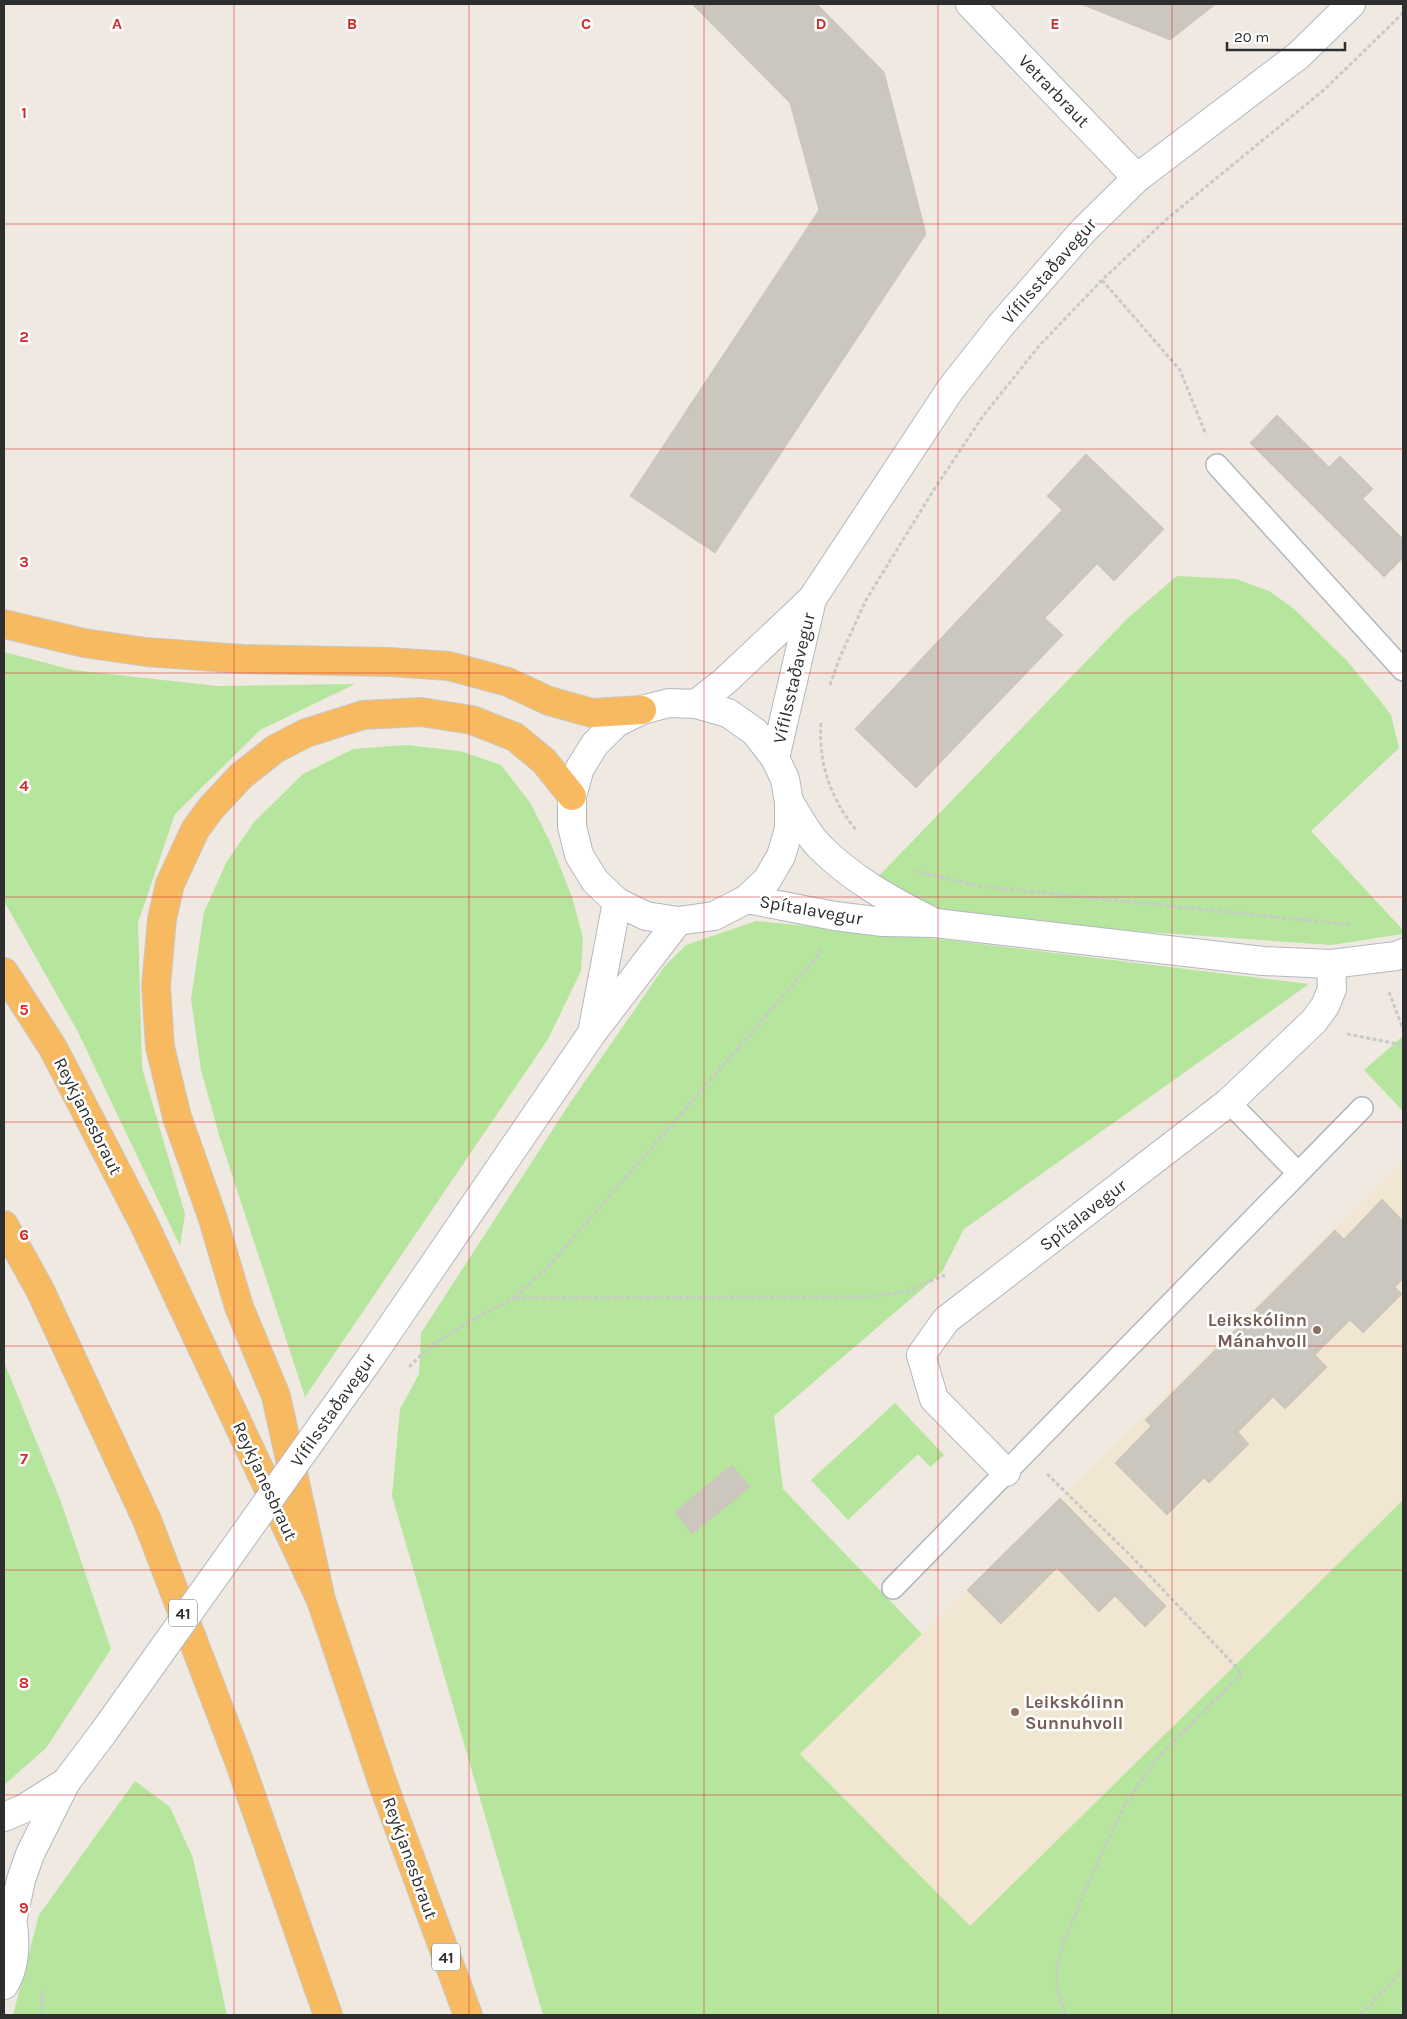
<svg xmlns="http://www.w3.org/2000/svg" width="1407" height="2019" font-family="Karla,sans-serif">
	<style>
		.education { fill: #f0e6d1 }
		.green { fill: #b6e59e }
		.building { fill: #cbc7bf; stroke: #cbc5ba }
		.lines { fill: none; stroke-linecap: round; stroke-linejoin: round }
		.service-casing { stroke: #b4b7c1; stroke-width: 24 }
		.minor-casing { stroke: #b4b7c1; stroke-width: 30 }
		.tertiary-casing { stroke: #b4b7c1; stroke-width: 30 }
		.secondary-casing { stroke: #b4b7c1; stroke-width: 30 }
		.trunk-casing { stroke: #c9c9c9; stroke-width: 30 }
		.path { stroke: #c9c9c9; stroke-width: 3; stroke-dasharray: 4 2.5; stroke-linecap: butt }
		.service { stroke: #fff; stroke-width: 21 }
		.minor { stroke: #fff; stroke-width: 28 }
		.tertiary { stroke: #fff; stroke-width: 28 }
		.secondary { stroke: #fff; stroke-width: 28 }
		.trunk { stroke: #f8ba60; stroke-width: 28 }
		.secondary-bridge-casing { stroke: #b4b7c1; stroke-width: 30; stroke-linecap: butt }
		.secondary-bridge { stroke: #fff; stroke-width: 28 }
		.grid { fill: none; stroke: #d62828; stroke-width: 1; stroke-opacity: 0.55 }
		.education-dot { fill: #8d6e63; stroke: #fff; stroke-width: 2 }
		.labels { text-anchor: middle; stroke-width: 5; stroke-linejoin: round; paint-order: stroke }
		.shield { fill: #fff; stroke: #6d6d6d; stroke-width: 1 }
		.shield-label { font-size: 16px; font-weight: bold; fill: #2e2e2e }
		.street-label { font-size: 18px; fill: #2e2e2e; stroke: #fff }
		.education-label { font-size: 18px; font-weight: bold; fill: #785e54; stroke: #fff; text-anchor: end }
		.grid-label { font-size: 16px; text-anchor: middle; font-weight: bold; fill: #d62828; stroke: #fff; stroke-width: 5; stroke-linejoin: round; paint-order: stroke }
	</style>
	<rect width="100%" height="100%" fill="#efe9e1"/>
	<polygon class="education" points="1403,1161 1403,1500 970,1927 800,1754"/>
	<g class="green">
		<polygon points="1177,576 1236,579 1269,591 1293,608 1347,661 1378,698 1391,715 1399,748 1311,831 1403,930 1403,934 1331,945 963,919 905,902 874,881 1129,617"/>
		<polygon points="4,652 73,670 217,686 355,684 260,730 175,814 138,923 142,1068 185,1214 180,1246 78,1032 4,901"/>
		<polygon points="406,745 460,751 501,765 531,804 551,844 572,897 583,938 581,971 548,1039 305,1397 220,1138 201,1070 191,999 204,912 227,861 255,821 303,774 353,749"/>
		<polygon points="756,921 948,940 1309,984 964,1229 942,1272 774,1416 783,1489 922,1634 800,1754 970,1926 1403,1500 1403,2015 543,2015 392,1496 400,1409 419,1374 421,1333 568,1106 664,967 686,945"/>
		<polygon points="1403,1036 1403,1111 1364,1070"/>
		<polygon points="4,1362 61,1502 111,1649 46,1748 4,1785"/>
		<polygon points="895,1403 944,1455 930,1467 918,1454 848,1520 811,1480"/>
		<polygon points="135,1781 170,1807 193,1858 227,2015 13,2015 39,1915"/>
	</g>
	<g class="building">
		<polygon points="692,4 817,4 884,72 926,234 715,553 630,496 819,210 790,103"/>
		<polygon points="1081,4 1216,4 1170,40"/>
		<polygon points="1277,415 1329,467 1340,456 1373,489 1363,499 1403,539 1403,558 1384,577 1250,443"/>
		<polygon points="1086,454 1164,529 1114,581 1097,564 1045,618 1063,635 916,788 855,729 1062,510 1047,496"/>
		<polygon points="1382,1199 1403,1221 1403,1279 1395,1287 1402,1294 1363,1333 1350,1320 1315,1355 1327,1367 1285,1409 1273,1397 1238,1432 1249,1444 1209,1483 1204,1478 1167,1515 1115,1463 1151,1426 1145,1420 1335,1230 1344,1239"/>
		<polygon points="732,1465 750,1487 692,1534 675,1512"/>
		<polygon points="1060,1498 1166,1606 1145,1627 1115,1596 1099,1612 1057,1568 1001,1624 967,1590"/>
	</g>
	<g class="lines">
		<defs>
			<g id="service">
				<polyline points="1217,465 1403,670"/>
				<polyline points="1229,1102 1298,1173"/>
				<polyline points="893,1588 1362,1108"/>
			</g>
			<g id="minor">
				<path d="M789,802C799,817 807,834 820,847C852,879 890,900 929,920"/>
				<polyline points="747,899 835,916 883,922 935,923 1263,961 1331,964 1396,956 1403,953"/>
				<polyline points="1006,1472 934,1399 921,1355 946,1320 1229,1102 1314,1021 1325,1006 1332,989 1331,964"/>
			</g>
			<polyline id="tertiary" points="970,4 1137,178"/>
			<g id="secondary">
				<polyline points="696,704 728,713 755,732 775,758 785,779 789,802 789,829 781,856 767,880 747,899 714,916 678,921 646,916 617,902 595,881 579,855 572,826 572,796 580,768 595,744 616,723 642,710 669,703 696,704 725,681 812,599 950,390 1001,325 1083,231 1137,178 1299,55 1351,4"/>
				<polyline points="775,758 812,599"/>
				<polyline points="593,1028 617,902"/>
				<polyline points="370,1358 592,1033 678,921"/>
				<polyline points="4,1817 23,1809 66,1782"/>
				<polyline points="13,1917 21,1880 30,1854 66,1782 103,1733"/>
				<path d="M4,1985C19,1961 16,1925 6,1900"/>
			</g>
			<g id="trunk">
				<polyline points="4,624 84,643 146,652 242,659 389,662 449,666 508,682 549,701 592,713 642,710"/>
				<polyline points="4,972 53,1048 144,1224 321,1600 383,1784 468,2015"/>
				<polyline points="4,1225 40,1290 147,1520 239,1761 328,2015"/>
				<polyline points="321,1600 276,1396 239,1307 213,1219 177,1117 160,1047 156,986 162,919 170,884 195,830 211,808 241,776 275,749 306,733 363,715 421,712 472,720 515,737 544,761 572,796"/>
			</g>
		</defs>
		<use href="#service" class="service-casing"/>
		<use href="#minor" class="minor-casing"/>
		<use href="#tertiary" class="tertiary-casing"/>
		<use href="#secondary" class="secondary-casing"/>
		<use href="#trunk" class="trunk-casing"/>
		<g class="path">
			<polyline points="1102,280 1180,370 1206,435"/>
			<polyline points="830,685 840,657 866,600 933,491 983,416 1039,346 1102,280 1168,218 1325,89 1403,13"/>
			<path d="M821,723C818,763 831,799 856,830"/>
			<polyline points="915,871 978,886 1352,925"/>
			<polyline points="822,949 817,957 548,1267 514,1298 864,1297 905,1292 945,1275"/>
			<polyline points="1389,992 1403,1029"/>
			<polyline points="1347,1034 1403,1045"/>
			<path d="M409,1367C438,1336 478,1317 514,1298"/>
			<polyline points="1047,1474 1129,1554 1242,1673 1156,1759 1124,1806 1089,1881 1061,1950 1057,1969 1057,1988 1065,2015"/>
			<polyline points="42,2015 42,1989"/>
			<polyline points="1361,2015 1403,1969"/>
		</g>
		<use href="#service" class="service"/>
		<use href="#minor" class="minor"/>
		<use href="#tertiary" class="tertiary"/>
		<use href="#secondary" class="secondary"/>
		<use href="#trunk" class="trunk"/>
		<defs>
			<polyline id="secondary-bridge" points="103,1733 370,1358"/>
		</defs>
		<use href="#secondary-bridge" class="secondary-bridge-casing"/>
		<use href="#secondary-bridge" class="secondary-bridge"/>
	</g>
	<path class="grid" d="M234,4V2015M469,4V2015M704,4V2015M938,4V2015M1172,4V2015M4,224H1403M4,449H1403M4,673H1403M4,897H1403M4,1122H1403M4,1346H1403M4,1570H1403M4,1795H1403"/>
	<g class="education-dot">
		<circle cx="1317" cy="1330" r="5"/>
		<circle cx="1015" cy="1712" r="5"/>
	</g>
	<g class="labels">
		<g class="shield">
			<rect x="169" y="1599.5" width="28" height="27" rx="4"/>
			<rect x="432" y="1943.5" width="28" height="27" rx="4"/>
		</g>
		<g class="shield-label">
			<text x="183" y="1619">41</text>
			<text x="446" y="1963">41</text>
		</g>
		<g class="street-label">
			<text transform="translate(1054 91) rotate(46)" y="6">Vetrarbraut</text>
			<text transform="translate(1049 271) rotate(-49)" y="6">Vífilsstaðavegur</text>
			<text transform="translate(794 678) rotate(-77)" y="6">Vífilsstaðavegur</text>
			<text transform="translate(811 910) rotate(10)" y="6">Spítalavegur</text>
			<text transform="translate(88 1116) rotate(63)" y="6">Reykjanesbraut</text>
			<text transform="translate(1083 1215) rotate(-38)" y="6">Spítalavegur</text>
			<text transform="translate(333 1410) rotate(-55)" y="6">Vífilsstaðavegur</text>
			<text transform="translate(265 1481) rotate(65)" y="6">Reykjanesbraut</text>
			<text transform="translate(410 1858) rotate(70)" y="6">Reykjanesbraut</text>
		</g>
		<g class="education-label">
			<text x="1307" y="1326">Leikskólinn<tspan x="1307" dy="21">Mánahvoll</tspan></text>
			<text x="1025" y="1708" text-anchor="start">Leikskólinn<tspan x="1025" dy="21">Sunnuhvoll</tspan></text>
		</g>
	</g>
	<g class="grid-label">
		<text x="117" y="29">A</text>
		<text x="352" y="29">B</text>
		<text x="586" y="29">C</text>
		<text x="821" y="29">D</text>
		<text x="1055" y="29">E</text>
		<text x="24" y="118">1</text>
		<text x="24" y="342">2</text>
		<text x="24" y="567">3</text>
		<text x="24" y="791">4</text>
		<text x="24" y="1015">5</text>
		<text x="24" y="1240">6</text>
		<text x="24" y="1464">7</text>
		<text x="24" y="1688">8</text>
		<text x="24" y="1913">9</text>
	</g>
	<rect width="1407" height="2019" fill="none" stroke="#2e2e2e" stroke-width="10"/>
	<path d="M1227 42v8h118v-8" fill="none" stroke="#2e2e2e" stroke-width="2.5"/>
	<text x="1234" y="42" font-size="15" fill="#2e2e2e" stroke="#ffffff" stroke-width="4" paint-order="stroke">20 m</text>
</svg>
